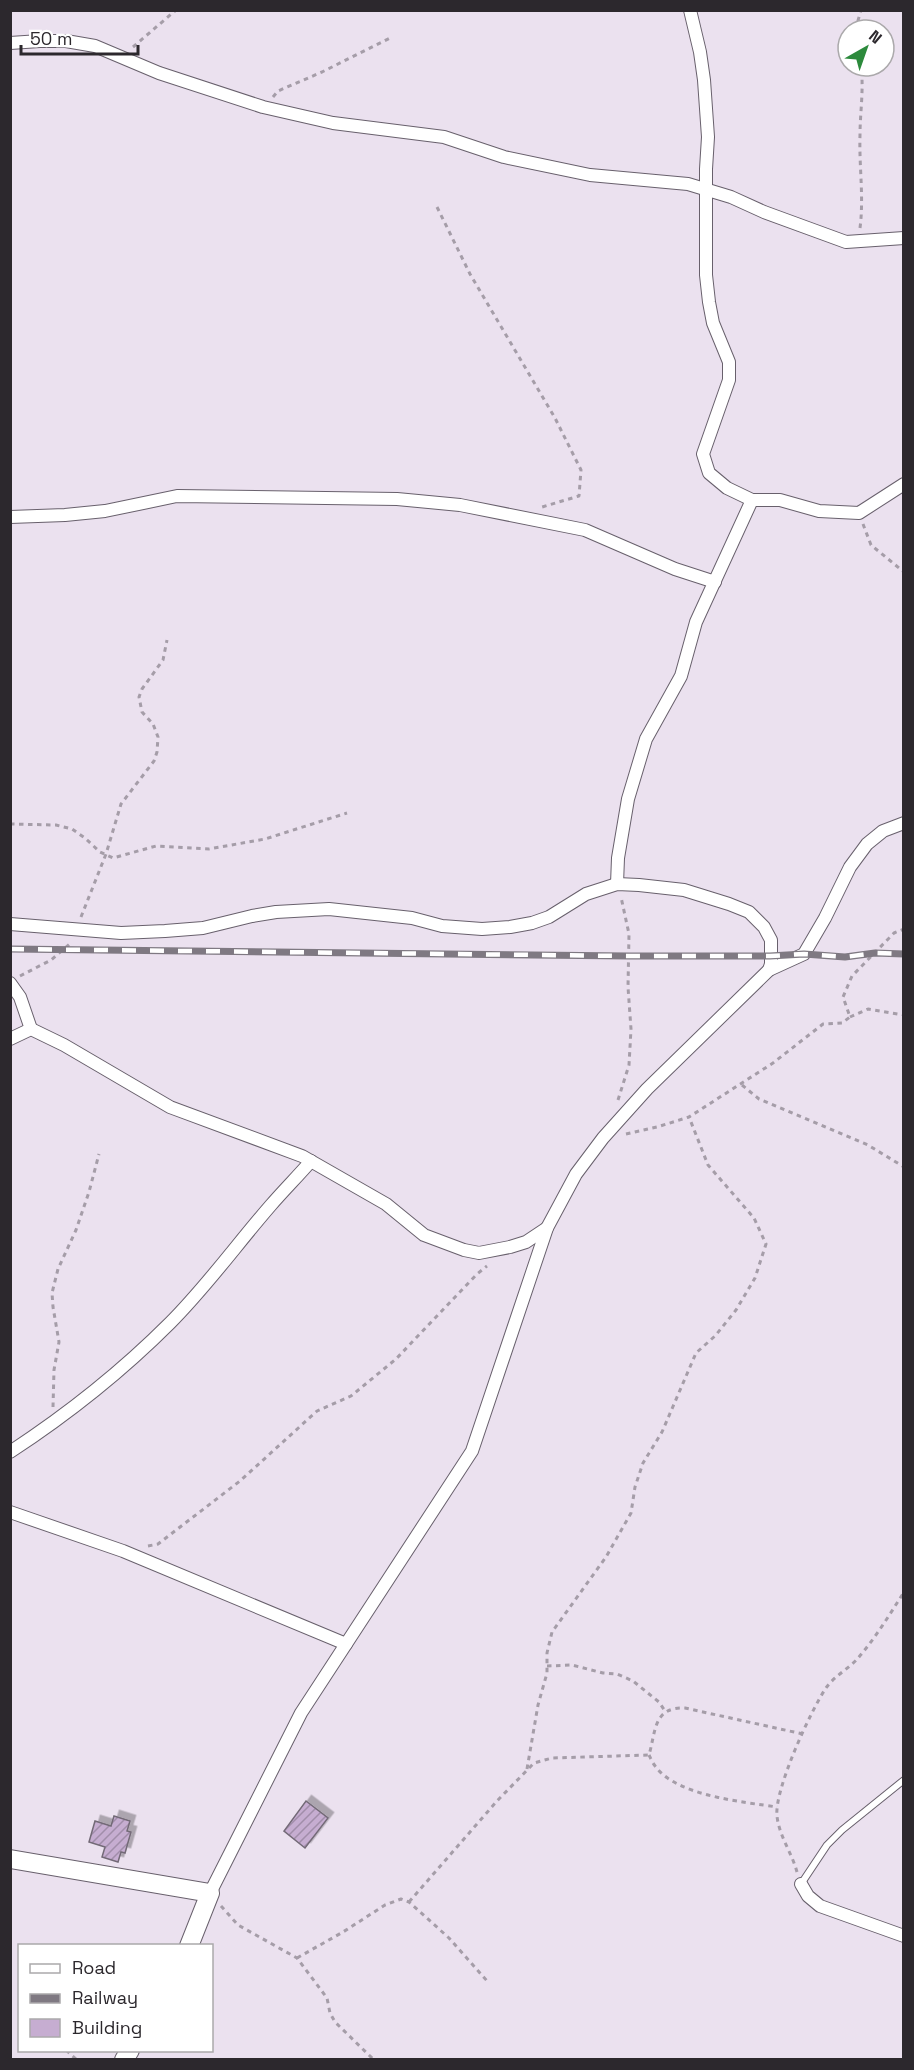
<svg xmlns="http://www.w3.org/2000/svg" width="914" height="2070" font-family="'Space Grotesk',sans-serif">
	<style>
		.building { fill: url(#building-hatch); stroke: #736a77; stroke-width: 1.5; filter: url(#shadow) }
		.lines { fill: none; stroke-linecap: round; stroke-linejoin: round }
		.lane-casing { stroke: #68606c; stroke-width: 8 }
		.street-casing { stroke: #68606c; stroke-width: 14 }
		.secondary-casing { stroke: #68606c; stroke-width: 20 }
		.path { stroke: #a59da8; stroke-width: 3; stroke-dasharray: 4.5 4.5; stroke-linecap: butt }
		.lane { stroke: #fff; stroke-width: 6 }
		.street { stroke: #fff; stroke-width: 12 }
		.secondary { stroke: #fff; stroke-width: 18 }
		.rail-casing { stroke: #7f7982; stroke-width: 7 }
		.rail { stroke: #fff; stroke-width: 4.5; stroke-dasharray: 14; stroke-linecap: butt }
	</style>
	<defs>
		<pattern id="building-hatch" width="6" height="6" patternUnits="userSpaceOnUse" patternTransform="scale(1.5)"><rect width="6" height="6" fill="#c6add1"/><path d="M-1 1l2-2M0 6l6-6M5 7l2-2" fill="none" stroke="#a18daa"/></pattern>
		<filter id="shadow"><feDropShadow dx="5.5" dy="-5.5" stdDeviation="0" flood-color="#0004"/></filter>
	</defs>
	<rect width="100%" height="100%" fill="#ebe1ef"/>
	<g class="building">
		<polygon points="306,1801 328,1818 305,1848 284,1831"/>
		<polygon points="114,1816 130,1821 127,1831 131,1832 125,1853 121,1852 118,1862 102,1857 105,1847 89,1842 95,1821 111,1826"/>
	</g>
	<g class="lines">
		<defs>
			<polyline id="lane" points="801,1884 827,1845 842,1830 904,1780"/>
			<g id="street">
				<polyline points="690,10 700,52 704,80 708,137 706,169 706,275 709,302 713,323 729,362 729,380 703,454 709,473 727,488 752,500 780,500 819,511 859,513 904,484"/>
				<polyline points="10,43 40,41 66,41 95,46 159,73 263,107 333,123 444,137 504,157 590,175 688,184 731,197 764,212 846,242 904,238"/>
				<polyline points="10,517 65,515 105,511 177,496 397,499 460,505 585,530 675,569 715,582"/>
				<polyline points="617,884 618,858 628,799 646,739 681,676 696,622 752,500"/>
				<polyline points="10,924 121,933 165,931 203,928 252,916 276,912 329,909 412,918 442,926 482,929 510,927 532,923 549,917 586,894 617,884 639,885 684,890 729,904 749,912 764,927 771,940 771,964 769,970"/>
				<polyline points="10,983 20,997 31,1029"/>
				<polyline points="10,1039 31,1029 64,1045 170,1107 302,1156 386,1204 424,1235 464,1250 479,1253 510,1247 526,1242 547,1228"/>
				<path d="M10,1452C68,1414 121,1372 170,1323C207,1286 237,1244 271,1205C284,1190 298,1176 311,1161"/>
				<polyline points="10,1512 123,1551 346,1644"/>
				<polyline points="801,1884 808,1896 820,1906 904,1936"/>
				<polyline points="210,1893 301,1713 472,1451 547,1228 576,1174 603,1138 647,1089 769,970 804,954 825,918 850,867 867,844 883,831 904,823"/>
			</g>
			<g id="secondary">
				<polyline points="10,1859 210,1893 189,1946"/>
				<polyline points="124,2060 130,2050"/>
			</g>
		</defs>
		<use href="#lane" class="lane-casing"/>
		<use href="#street" class="street-casing"/>
		<use href="#secondary" class="secondary-casing"/>
		<g class="path">
			<polyline points="857,30 857,24 861,10"/>
			<polyline points="133,47 176,10"/>
			<polyline points="273,97 278,91 322,72 390,38"/>
			<polyline points="437,207 470,274 555,418 581,470 579,496 542,507"/>
			<path d="M860,228C864,197 859,167 860,135C860,112 864,90 861,66"/>
			<polyline points="863,524 871,545 904,572"/>
			<polyline points="10,824 56,825 72,829 85,838 100,852 113,858 156,846 209,849 265,839 347,813"/>
			<polyline points="81,917 106,854 121,804 154,761 157,752 158,737 153,724 142,712 139,697 142,689 163,660 167,640"/>
			<polyline points="20,976 51,960 72,942"/>
			<polyline points="850,1017 868,1009 904,1015"/>
			<polyline points="742,1085 759,1099 868,1145 904,1167"/>
			<polyline points="618,1100 629,1065 631,1029 628,987 629,934 621,897"/>
			<polyline points="626,1134 657,1127 689,1117 773,1063 823,1024 842,1023 850,1017 843,997 852,976 894,933 904,929"/>
			<polyline points="53,1407 54,1370 59,1342 53,1307 52,1293 58,1269 76,1230 89,1192 99,1154"/>
			<polyline points="148,1546 158,1544 240,1481 317,1411 351,1396 396,1359 477,1274 487,1266"/>
			<polyline points="547,1666 572,1665 603,1673 617,1674 633,1681 659,1702 665,1711"/>
			<path d="M649,1755C651,1759 653,1764 656,1767C677,1796 744,1802 777,1807"/>
			<polyline points="527,1769 538,1705 547,1673 547,1653 552,1632 606,1557 631,1513 635,1487 643,1463 662,1432 696,1353 715,1336 736,1310 755,1278 766,1244 754,1218 708,1165 689,1117"/>
			<path d="M797,1872C792,1853 779,1836 777,1816C774,1790 811,1710 826,1688C834,1676 850,1668 859,1657C876,1637 890,1614 904,1592"/>
			<path d="M409,1902L497,1801L534,1763L552,1758L649,1755C656,1731 653,1707 685,1708L803,1734"/>
			<polyline points="221,1906 238,1925 297,1958 327,1998 330,2013 335,2022 374,2060"/>
			<polyline points="297,1958 343,1932 385,1905 401,1899 409,1902 449,1938 488,1982"/>
			<polyline points="66,2050 77,2060"/>
		</g>
		<use href="#lane" class="lane"/>
		<use href="#street" class="street"/>
		<use href="#secondary" class="secondary"/>
		<defs>
			<polyline id="rail" points="10,949 629,956 770,956 804,954 845,957 875,953 904,954"/>
		</defs>
		<use href="#rail" class="rail-casing"/>
		<use href="#rail" class="rail"/>
	</g>
	<rect width="914" height="2070" fill="none" stroke="#2c282d" stroke-width="24"/>
	<rect x="18" y="1944" width="195" height="108" fill="#ffffff" stroke="#aba9ab" stroke-width="1.5"/>
	<rect x="30" y="1964" width="30" height="9" fill="#ffffff" stroke="#aba9ab" stroke-width="1.5"/>
	<text x="72" y="1974" font-size="18" fill="#2c282d">Road</text>
	<rect x="30" y="1994" width="30" height="9" fill="#7f7982" stroke="#aba9ab" stroke-width="1.5"/>
	<text x="72" y="2004" font-size="18" fill="#2c282d">Railway</text>
	<rect x="30" y="2019" width="30" height="18" fill="#c6add1" stroke="#aba9ab" stroke-width="1.5"/>
	<text x="72" y="2034" font-size="18" fill="#2c282d">Building</text>
	<g transform="translate(866 48) rotate(40)"><circle r="28" fill="#ffffff" stroke="#aba9ab" stroke-width="1.5"/>
	<path d="M0-4.5L10 22L0 15L-10 22Z" fill="#2c8a3c"/>
	<text y="-9" font-size="16" font-weight="bold" text-anchor="middle" fill="#2c282d">N</text>
	</g>
	<path d="M21 45v9h117v-9" fill="none" stroke="#2c282d" stroke-width="3"/>
	<text x="30" y="45" font-size="18" fill="#2c282d" stroke="#ffffff" stroke-width="4.5" paint-order="stroke">50 m</text>
</svg>
